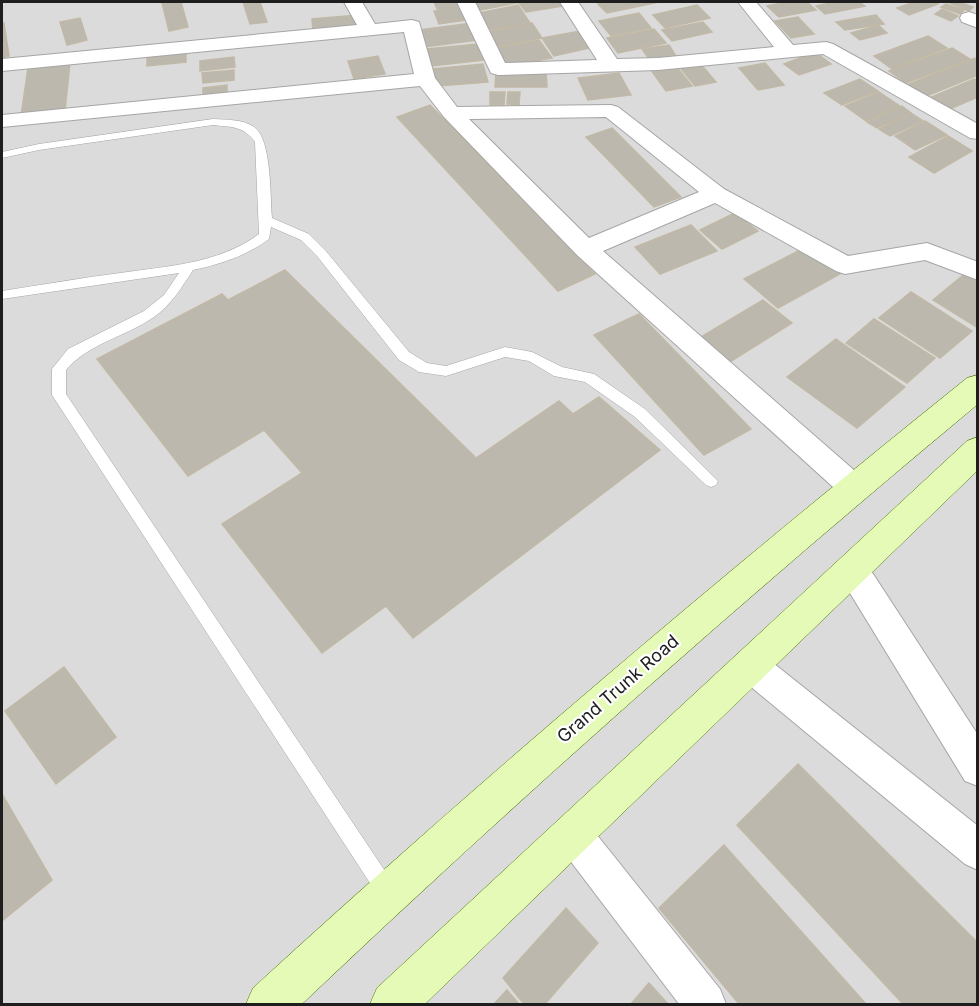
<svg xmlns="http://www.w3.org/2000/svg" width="979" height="1006" font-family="Inter,sans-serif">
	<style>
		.residential { fill: #dcdbdb }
		.building { fill: #bcb8ad; stroke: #c1b9a6; stroke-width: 1.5 }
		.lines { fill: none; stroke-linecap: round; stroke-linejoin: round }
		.service-casing { stroke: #a5a5a5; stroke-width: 1 }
		.minor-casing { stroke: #a5a5a5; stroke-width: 2 }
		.secondary-casing { stroke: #4a7603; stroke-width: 1 }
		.service { fill: #fff; fill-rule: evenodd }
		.minor { fill: #fff; fill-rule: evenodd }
		.secondary { fill: #e4fab6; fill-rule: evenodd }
		.labels { text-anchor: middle; stroke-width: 4.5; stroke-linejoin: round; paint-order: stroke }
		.street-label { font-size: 18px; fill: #1e1e1e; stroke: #fff }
	</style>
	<rect width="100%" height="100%" fill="#efeee4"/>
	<rect class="residential" x="2" y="2" width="975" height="1002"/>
	<g class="building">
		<polygon points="181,2 188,27 169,31 162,3"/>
		<polygon points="243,2 260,2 267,22 250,24"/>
		<polygon points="434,2 458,2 467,20 439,24 434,11 438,11"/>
		<polygon points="471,2 515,2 516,3 476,11"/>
		<polygon points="528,2 566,2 569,5 526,12 519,3"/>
		<polygon points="608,2 659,2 607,13 598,4"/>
		<polygon points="787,2 807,2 816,10 779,17 767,6"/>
		<polygon points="835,2 859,2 865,6 825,14 816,6"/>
		<polygon points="914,2 933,2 938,4 909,15 897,8"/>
		<polygon points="952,2 960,2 973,7 969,11 950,3"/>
		<polygon points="946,4 964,10 960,14 941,7"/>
		<polygon points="518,5 530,23 491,30 479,13"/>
		<polygon points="697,5 710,18 665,28 653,15"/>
		<polygon points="942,9 958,16 951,21 935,14"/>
		<polygon points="639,13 651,28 611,36 599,21"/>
		<polygon points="358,15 359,28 313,31 312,19"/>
		<polygon points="876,15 884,24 845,30 836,22"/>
		<polygon points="798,17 814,34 791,38 775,21"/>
		<polygon points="80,18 87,40 67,45 60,22"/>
		<polygon points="703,22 712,32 672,41 662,30"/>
		<polygon points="4,23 9,56 2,58 2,24"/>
		<polygon points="472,23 479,40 424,47 418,30"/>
		<polygon points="532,23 542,38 496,47 487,32"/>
		<polygon points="878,25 887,33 860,40 851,33"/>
		<polygon points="654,29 666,43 618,53 607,38"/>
		<polygon points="585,30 594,47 554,56 542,38"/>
		<polygon points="928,36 947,48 892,69 874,56"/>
		<polygon points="539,40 552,58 507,66 496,48"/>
		<polygon points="478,44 483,60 432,66 427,49"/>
		<polygon points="669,45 677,58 651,62 642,49"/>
		<polygon points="952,48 970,59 906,83 889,71"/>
		<polygon points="815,52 831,64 799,75 784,64"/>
		<polygon points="186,53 186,62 147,66 147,58"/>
		<polygon points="378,56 385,74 354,79 348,61"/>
		<polygon points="234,57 235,67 200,71 200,61"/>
		<polygon points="975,58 978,60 978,75 927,96 909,84"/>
		<polygon points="698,61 716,82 695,86 678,65"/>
		<polygon points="70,63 65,111 21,116 28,68"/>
		<polygon points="765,63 784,85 758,90 739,68"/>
		<polygon points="483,64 488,82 437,86 433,69"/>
		<polygon points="676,66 692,86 666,91 651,70"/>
		<polygon points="234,70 234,80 203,83 202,73"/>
		<polygon points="496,72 546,72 547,87 495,87"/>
		<polygon points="619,73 631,95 588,100 578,78"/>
		<polygon points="860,79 878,91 842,105 824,93"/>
		<polygon points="974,79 978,81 978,97 950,109 932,97"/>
		<polygon points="227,85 227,92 203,95 203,88"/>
		<polygon points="490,92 505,92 504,105 490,105"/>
		<polygon points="508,92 520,92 519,105 507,104"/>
		<polygon points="879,92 900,106 866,121 845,106"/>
		<polygon points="430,105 595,274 558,291 397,117"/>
		<polygon points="902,106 911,113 877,128 867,122"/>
		<polygon points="911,113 923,121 890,136 879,129"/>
		<polygon points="925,121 947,135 915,150 895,136"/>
		<polygon points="612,128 681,197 654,207 586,137"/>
		<polygon points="948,136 972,151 934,173 909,157"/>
		<polygon points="735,213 758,231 722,249 700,230"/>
		<polygon points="691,225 717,251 660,274 635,247"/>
		<polygon points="806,247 840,274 778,308 744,279"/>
		<polygon points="285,270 476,458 559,401 573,414 599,397 660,450 413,638 386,606 322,653 222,524 302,473 264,430 188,476 97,359 222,294 228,300"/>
		<polygon points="966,273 978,280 978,328 933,300"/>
		<polygon points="911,292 972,331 940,358 879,318"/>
		<polygon points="763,300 792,323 728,363 699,338"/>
		<polygon points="639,314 751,429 704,455 594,335"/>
		<polygon points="874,319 935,358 907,383 846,343"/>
		<polygon points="836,339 905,387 857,428 787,377"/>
		<polygon points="64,667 116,737 56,784 5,711"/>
		<polygon points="798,764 978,943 978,1004 903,1004 737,825"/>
		<polygon points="2,794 52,880 2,921"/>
		<polygon points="724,845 866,1004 739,1004 659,908"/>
		<polygon points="566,908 598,943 545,1004 524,1004 503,978"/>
		<polygon points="649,983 668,1004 631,1004"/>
		<polygon points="507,990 519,1004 494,1004"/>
	</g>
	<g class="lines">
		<defs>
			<path id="service" d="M213,119C227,120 243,119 254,127C272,139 270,197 272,218L309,234L325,250L409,352L427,363L446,366L505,347L532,352L562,367L594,374L645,409L718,481L716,485L711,487L706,485L635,417L585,382L554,376L529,361L505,357L446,376L419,372L399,360L317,256L301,240L271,227L269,239C246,256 221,264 193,270C182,287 171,305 154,317C125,337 89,343 66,370V394L395,886L398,893L395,900L388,903L381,900L52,395V369L68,349L144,311L164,295L179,273L2,299V291C41,285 81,278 120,273C168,266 218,264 259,234L255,142C244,126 231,127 213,125L39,150L2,158V152L39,144Z"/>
			<g id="minor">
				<path d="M344,2H362L375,24L412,20L419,22L435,78L457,107L611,105L618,107L724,189L848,256L927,243L978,262V280L925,260L845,274L836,271L715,203L603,251L863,478L868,487L863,496L853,499L843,496L577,255L444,117L420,86L2,127V115L414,74L404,32L2,71V59L357,25ZM606,117L699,192L589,238L469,119Z"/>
				<polygon points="457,2 475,2 505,63 597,60 560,2 578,2 617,59 658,58 774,47 738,2 756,2 793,45 826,42 833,44 978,124 978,139 970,138 823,54 658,70 498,75 491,73"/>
				<polygon points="969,12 978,15 978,28 962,22 960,18 962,14"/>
				<polygon points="853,556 864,560 978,735 978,786 965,781 842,580 837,570 842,560"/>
				<polygon points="751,650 763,655 978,826 978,870 965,864 739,677 734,666 739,655"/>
				<polygon points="572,814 585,820 720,989 726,1004 679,1004 559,846 553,833 559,820"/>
			</g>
			<g id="secondary">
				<path d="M978,375V404C746,597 520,797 302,1004H246L253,988C484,776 723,574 967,378Z"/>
				<polygon points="978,437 978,470 425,1004 370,1004 377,988 967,441"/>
			</g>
		</defs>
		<use href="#service" class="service-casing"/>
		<use href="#minor" class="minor-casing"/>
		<use href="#secondary" class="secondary-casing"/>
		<use href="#service" class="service"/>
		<use href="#minor" class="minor"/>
		<use href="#secondary" class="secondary"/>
	</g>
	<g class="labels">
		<g class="street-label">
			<text transform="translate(618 689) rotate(-41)" y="6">Grand Trunk Road</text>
		</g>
	</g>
	<rect width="979" height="1006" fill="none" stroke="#1e1e1e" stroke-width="6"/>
</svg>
